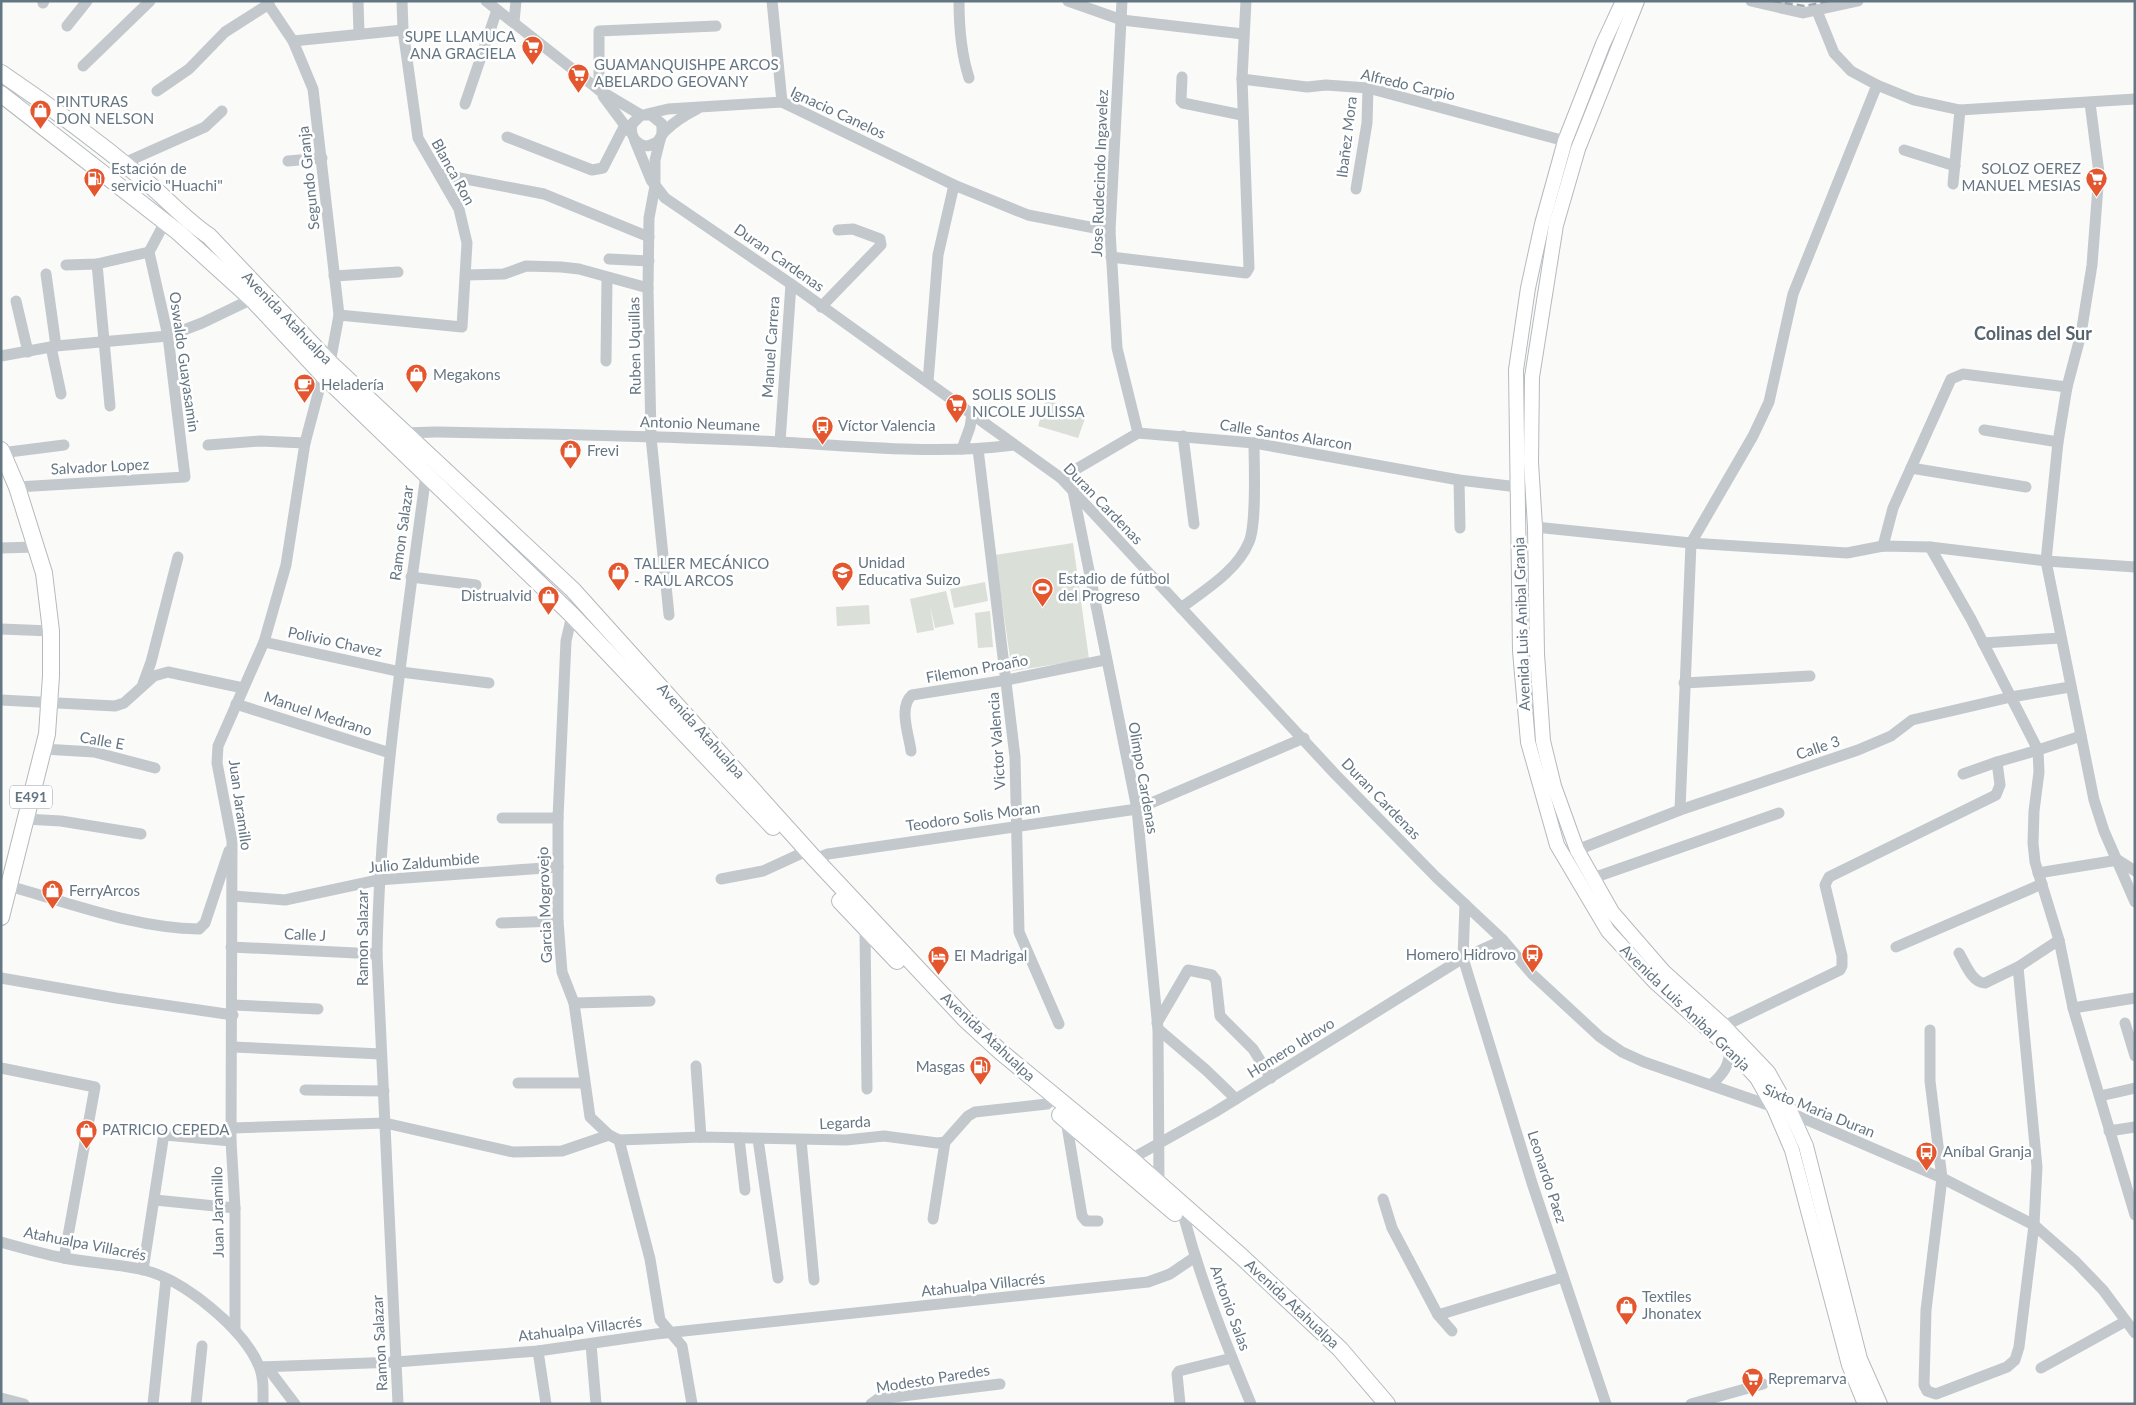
<svg xmlns="http://www.w3.org/2000/svg" width="2136" height="1405" font-family="Lato,sans-serif">
	<style>
		.grass { fill: #dadfd7 }
		.lines { fill: none; stroke-linecap: round; stroke-linejoin: round }
		.highway-tunnel { stroke: #d5d9db; stroke-width: 16; stroke-dasharray: 16 8; stroke-linecap: butt }
		.major-casing { stroke: #b5babe; stroke-width: 16 }
		.highway-casing { stroke: #b4b9bd; stroke-width: 18 }
		.minor { stroke: #c3c8cc; stroke-width: 11 }
		.major { stroke: #fff; stroke-width: 14 }
		.highway { stroke: #fff; stroke-width: 16 }
		.rail { stroke: #a2aab0; stroke-width: 2.5; stroke-dasharray: 8 4; stroke-linecap: butt }
		.labels { text-anchor: middle; stroke-width: 5; stroke-linejoin: round; paint-order: stroke }
		.shield { fill: #fff; stroke: #939fa8; stroke-width: 1 }
		.shield-label { font-size: 14px; font-weight: bold; fill: #657683 }
		.poi-label { font-size: 15px; fill: #657683; stroke: #fff; text-anchor: start }
		.street-label { font-size: 15px; fill: #657683; stroke: #fff }
		.quarter-label { font-size: 18px; font-weight: bold; fill: #57646e; stroke: #fff }
	</style>
	<rect width="100%" height="100%" fill="#fafaf8"/>
	<g class="grass">
		<polygon points="1046,400 1087,413 1078,438 1038,426"/>
		<polygon points="1073,543 1089,659 1012,671 995,555"/>
		<polygon points="985,582 988,601 954,608 950,589"/>
		<polygon points="946,591 954,624 935,628 930,605 934,630 917,633 910,599"/>
		<polygon points="869,605 870,624 837,626 836,607"/>
		<polygon points="990,611 993,647 978,648 975,613"/>
	</g>
	<g class="lines">
		<polyline class="highway-tunnel" points="1,84 20,97"/>
		<defs>
			<g id="major">
				<polyline points="1623,1 1603,44 1565,141 1542,224 1528,288 1516,370 1520,651 1528,742 1557,845 1608,931 1655,982 1730,1049 1757,1078 1774,1108 1792,1150 1849,1365 1865,1404"/>
				<polyline points="1637,1 1578,149 1556,225 1532,377 1531,462 1535,527 1537,654 1543,741 1554,786 1577,850 1612,912 1664,972 1724,1026 1768,1072 1791,1113 1806,1146 1860,1359 1880,1404"/>
			</g>
			<g id="highway">
				<path d="M1,73C50,106 97,141 143,179C165,197 185,220 209,236L330,363L573,590L815,859L965,1019L1001,1052L1131,1159L1242,1257L1340,1349L1387,1404"/>
				<polyline points="1,94 178,232 252,299 323,375 572,615 773,827"/>
				<polyline points="1,450 17,487 44,573 51,631 51,676 47,734 1,917"/>
				<polyline points="840,901 897,961"/>
				<polyline points="1060,1115 1175,1213"/>
			</g>
		</defs>
		<use href="#major" class="major-casing"/>
		<use href="#highway" class="highway-casing"/>
		<g class="minor">
			<polyline points="358,1 359,33"/>
			<polyline points="486,1 599,90 641,115"/>
			<polyline points="772,1 782,102"/>
			<path d="M959,1C959,28 961,53 969,78"/>
			<polyline points="1068,1 1122,20 1243,34"/>
			<polyline points="1122,1 1110,231 1117,348 1138,433"/>
			<polyline points="1751,1 1803,13 1858,1"/>
			<polyline points="43,3 44,1"/>
			<polyline points="1817,11 1834,53 1851,71 1877,85 1914,100 1960,110 2135,99"/>
			<polyline points="514,22 516,1"/>
			<polyline points="67,26 87,1"/>
			<polyline points="293,41 403,30"/>
			<polyline points="83,66 150,1"/>
			<polyline points="1182,77 1181,101 1183,103 1242,115"/>
			<polyline points="1242,79 1307,87 1326,85 1368,88 1565,141"/>
			<polyline points="599,90 599,31 716,26"/>
			<polyline points="157,91 189,69 225,32 269,4"/>
			<polyline points="603,96 629,131"/>
			<polyline points="2090,103 2099,173 2092,265 2081,334 2067,387 2058,442 2046,561 2094,800 2104,831 2135,902"/>
			<polyline points="465,104 497,10"/>
			<polyline points="647,114 668,109 782,102 954,185 1028,215 1110,231"/>
			<path d="M662,134V124L651,115H641L632,124C629,138 641,152 655,143C660,141 661,135 665,131C674,122 685,115 697,109"/>
			<polyline points="661,136 655,160 655,186 649,218 648,288 651,437 669,615"/>
			<polyline points="507,137 592,170 603,168 625,125"/>
			<polyline points="635,141 651,180 665,198 791,284 1061,478 1335,774 1436,877 1503,940 1532,974 1600,1037 1622,1052 1644,1062 1791,1113 1942,1178 2034,1225 2076,1262 2103,1290 2135,1333"/>
			<polyline points="1904,150 1955,166"/>
			<polyline points="288,161 322,158"/>
			<polyline points="124,163 205,127 222,111"/>
			<polyline points="439,174 544,194 649,237"/>
			<polyline points="1953,184 1960,110"/>
			<polyline points="1356,189 1367,123 1368,88"/>
			<polyline points="1111,257 1246,273 1249,268 1242,79 1246,1"/>
			<polyline points="609,259 649,261"/>
			<polyline points="97,264 110,406"/>
			<polyline points="66,265 97,264 149,252 165,222"/>
			<polyline points="46,274 56,346"/>
			<polyline points="466,275 504,274 526,266 561,267 579,269 648,288"/>
			<polyline points="334,276 398,272"/>
			<polyline points="16,301 28,352"/>
			<polyline points="821,307 881,245 880,239 853,229 838,230"/>
			<polyline points="339,315 462,327 467,243 459,209 418,138 403,30 402,1"/>
			<polyline points="51,347 61,394"/>
			<polyline points="1,356 56,346 168,336 202,323 252,299"/>
			<polyline points="606,361 607,278"/>
			<polyline points="928,382 938,255 954,185"/>
			<polyline points="1984,430 2058,442"/>
			<path d="M401,433L436,432C550,434 665,436 780,442C858,446 937,455 1014,445"/>
			<polyline points="1183,436 1194,524"/>
			<polyline points="780,442 791,284"/>
			<polyline points="208,445 260,441 305,443"/>
			<polyline points="962,449 970,427 972,414"/>
			<polyline points="978,449 1015,757 1019,932 1059,1024"/>
			<polyline points="1,453 64,445"/>
			<polyline points="1911,468 2026,487"/>
			<polyline points="1061,478 1138,433 1254,443 1459,480 1518,487"/>
			<polyline points="1459,480 1460,528"/>
			<polyline points="17,487 185,477 168,336 149,252"/>
			<polyline points="1073,491 1137,809 1158,1029 1206,1070 1236,1099"/>
			<polyline points="1535,527 1691,543 1847,553 1883,546 1930,547 2046,561 2135,567"/>
			<polyline points="1883,546 1893,508 1951,379 1963,374 2067,387"/>
			<polyline points="1,548 35,547"/>
			<polyline points="411,577 476,585"/>
			<path d="M1181,608C1205,590 1237,571 1249,542C1257,523 1254,465 1254,443"/>
			<polyline points="572,615 566,641 558,818 558,921 562,972 574,1003 590,1117 609,1135 619,1140 701,1137 846,1140 884,1136 937,1143 945,1142 968,1116 975,1112 1047,1104 1055,1097"/>
			<polyline points="1,629 51,631"/>
			<polyline points="264,642 401,672 489,683"/>
			<polyline points="1983,643 2061,638"/>
			<polyline points="1684,683 1810,676"/>
			<polyline points="143,684 151,662 178,557"/>
			<polyline points="1,700 115,706 124,703 154,676 168,672 243,688"/>
			<polyline points="236,704 390,753"/>
			<polyline points="2081,736 2038,750 2039,772 2034,811 2033,843 2035,862 2059,940 2073,1008 2135,1215"/>
			<polyline points="43,749 94,752 155,768"/>
			<path d="M911,751C909,735 898,707 912,695L1007,680L1105,660"/>
			<polyline points="1963,774 1997,762"/>
			<polyline points="1680,810 1691,543 1753,436 1769,402 1793,294 1877,85"/>
			<polyline points="502,818 558,818"/>
			<polyline points="25,819 61,821 141,834"/>
			<polyline points="1577,850 1680,810 1858,750 1891,736 1912,720 2011,697 2070,687"/>
			<polyline points="815,859 828,854 1137,809 1304,738"/>
			<polyline points="2038,873 2118,860 2135,871"/>
			<polyline points="1593,878 1779,813"/>
			<polyline points="721,879 763,871 800,854"/>
			<path d="M9,886C70,903 135,928 199,929L205,923L229,851"/>
			<polyline points="234,896 285,900 378,880 558,867"/>
			<polyline points="1465,904 1463,958 1532,1183 1606,1404"/>
			<polyline points="501,923 558,921"/>
			<polyline points="865,931 867,1089"/>
			<polyline points="231,947 377,954"/>
			<polyline points="1896,947 2042,884"/>
			<polyline points="2018,967 2059,940"/>
			<polyline points="1,978 116,998 233,1015"/>
			<polyline points="574,1003 650,1001"/>
			<polyline points="233,1005 318,1009"/>
			<polyline points="2073,1008 2135,998"/>
			<polyline points="1157,1023 1188,970 1212,975 1216,980 1220,1016 1253,1049 1271,1078"/>
			<polyline points="2125,1023 2135,1056"/>
			<polyline points="1724,1026 1840,970 1842,966 1842,956 1825,885 1829,877 1996,795 2000,785 1997,762 2038,750 1971,619 1930,547"/>
			<polyline points="1158,1029 1159,1185"/>
			<path d="M1930,1030V1081L1942,1178L1926,1310L1924,1385L1927,1391L1936,1394L2007,1367L2015,1360L2019,1347L2034,1225L2037,1167L2018,967L1985,983C1972,983 1965,963 1959,953"/>
			<polyline points="233,1047 381,1054"/>
			<polyline points="696,1066 701,1137"/>
			<polyline points="1,1068 95,1087 64,1258"/>
			<polyline points="518,1083 584,1083"/>
			<path d="M1711,1085C1724,1073 1729,1066 1730,1049"/>
			<polyline points="305,1090 384,1091"/>
			<polyline points="2100,1096 2135,1088"/>
			<polyline points="1066,1120 1082,1216 1086,1221 1098,1221"/>
			<polyline points="231,1128 385,1123 513,1152 562,1151 609,1135"/>
			<polyline points="2109,1131 2135,1127"/>
			<polyline points="739,1138 745,1190"/>
			<polyline points="758,1139 778,1278"/>
			<polyline points="619,1140 650,1259 660,1320 682,1346 692,1404"/>
			<polyline points="801,1140 814,1280"/>
			<polyline points="1131,1159 1215,1112 1463,958 1503,940"/>
			<polyline points="1383,1199 1392,1228 1438,1315 1563,1277"/>
			<polyline points="155,1200 235,1208"/>
			<polyline points="933,1219 945,1142"/>
			<path d="M1185,1221C1202,1284 1226,1344 1251,1404"/>
			<path d="M1,1242C22,1248 43,1254 64,1258C91,1263 118,1264 144,1270C184,1280 243,1328 259,1366C264,1378 263,1391 263,1404"/>
			<polyline points="143,1270 163,1140 165,1135 231,1141"/>
			<polyline points="1438,1315 1452,1331"/>
			<polyline points="235,1330 235,1208 231,1141 232,841 217,763 218,746 264,642 286,565 305,443 323,375 330,363 339,315 313,89 293,41 266,1"/>
			<polyline points="591,1344 596,1404"/>
			<polyline points="538,1351 546,1404"/>
			<polyline points="260,1367 396,1362 538,1351 656,1334 1148,1282 1170,1274 1195,1257"/>
			<polyline points="267,1367 295,1404"/>
			<polyline points="2041,1368 2126,1321"/>
			<polyline points="1,1398 24,1404"/>
			<polyline points="153,1404 166,1279"/>
			<polyline points="196,1404 202,1346"/>
			<path d="M398,1404L377,954C380,793 405,633 426,474"/>
			<polyline points="871,1404 878,1399 1000,1384"/>
			<polyline points="1180,1404 1177,1374 1179,1371 1232,1358"/>
			<polyline points="1691,1404 1763,1384"/>
		</g>
		<use href="#major" class="major"/>
		<use href="#highway" class="highway"/>
		<polyline class="rail" points="1773,1 1804,6 1830,1"/>
	</g>
	<defs>
		<symbol id="supermarket-pin" viewBox="-11 -11 22 30"><path d="M0 17L-7.5 6A9.5 9.5 0 1 1 7.5 6Z" fill="#e4572e" stroke="#fff"/><path d="M-6-5.5h2.5l.6 2H6L4.5 2H-2.5L-4.4-4H-6ZM-1.5 3.2a1.3 1.3 0 1 0 .1 0ZM3 3.2a1.3 1.3 0 1 0 .1 0Z" fill="#fff"/></symbol>
		<symbol id="shop-pin" viewBox="-11 -11 22 30"><path d="M0 17L-7.5 6A9.5 9.5 0 1 1 7.5 6Z" fill="#e4572e" stroke="#fff"/><path d="M-5-2.5h2.3a2.7 3.5 0 0 1 5.4 0H5L5.5 6h-11ZM-1.5-2.5h3a1.5 2.3 0 0 0-3 0Z" fill="#fff"/></symbol>
		<symbol id="fuel-pin" viewBox="-11 -11 22 30"><path d="M0 17L-7.5 6A9.5 9.5 0 1 1 7.5 6Z" fill="#e4572e" stroke="#fff"/><path d="M-5.5-6h7V0h2V4h1.3V-2.5L3-4.5l.8-.8L6-3V5H2.5V1h-1V6h-7ZM-4.2-4.7v3.2H.2V-4.7Z" fill="#fff"/></symbol>
		<symbol id="cafe-pin" viewBox="-11 -11 22 30"><path d="M0 17L-7.5 6A9.5 9.5 0 1 1 7.5 6Z" fill="#e4572e" stroke="#fff"/><path d="M-5.5-4.5H6V0H3Q3 3.5 0 3.5H-2.5Q-5.5 3.5-5.5 0ZM3-3.2v2h1.7v-2ZM-6 4.5H4V6H-6Z" fill="#fff"/></symbol>
		<symbol id="bus-pin" viewBox="-11 -11 22 30"><path d="M0 17L-7.5 6A9.5 9.5 0 1 1 7.5 6Z" fill="#e4572e" stroke="#fff"/><path d="M-5-6H5V4H4V6H2V4H-2V6H-4V4H-5ZM-3.5-4V0h7V-4ZM-3.5 1.2v1.5H-2V1.2ZM2 1.2v1.5H3.5V1.2Z" fill="#fff"/></symbol>
		<symbol id="school-pin" viewBox="-11 -11 22 30"><path d="M0 17L-7.5 6A9.5 9.5 0 1 1 7.5 6Z" fill="#e4572e" stroke="#fff"/><path d="M0-5L7-2L0 1L-7-2ZM-4 1L0 2.5L4 1V4Q0 6-4 4Z" fill="#fff"/></symbol>
		<symbol id="stadium-pin" viewBox="-11 -11 22 30"><path d="M0 17L-7.5 6A9.5 9.5 0 1 1 7.5 6Z" fill="#e4572e" stroke="#fff"/><path d="M0-5a6.5 5 0 1 0 0 10a6.5 5 0 1 0 0-10ZM-3.5-1.8h7v3.6h-7Z" fill="#fff"/></symbol>
		<symbol id="hotel-pin" viewBox="-11 -11 22 30"><path d="M0 17L-7.5 6A9.5 9.5 0 1 1 7.5 6Z" fill="#e4572e" stroke="#fff"/><path d="M-6-4.5h1.5V1H6V5H4.5V3h-9V5H-6ZM-4 0a1.8 1.8 0 1 1 3.6 0ZM.5 0V-2.5h3Q6-2.5 6 0Z" fill="#fff"/></symbol>
	</defs>
	<g fill-rule="evenodd">
		<use href="#supermarket-pin" x="520" y="34" width="25" height="34"/>
		<use href="#supermarket-pin" x="566" y="62" width="25" height="34"/>
		<use href="#shop-pin" x="28" y="98" width="25" height="34"/>
		<use href="#fuel-pin" x="82" y="166" width="25" height="34"/>
		<use href="#supermarket-pin" x="2084" y="166" width="25" height="34"/>
		<use href="#shop-pin" x="404" y="362" width="25" height="34"/>
		<use href="#cafe-pin" x="292" y="372" width="25" height="34"/>
		<use href="#supermarket-pin" x="944" y="392" width="25" height="34"/>
		<use href="#bus-pin" x="810" y="414" width="25" height="34"/>
		<use href="#shop-pin" x="558" y="438" width="25" height="34"/>
		<use href="#school-pin" x="830" y="560" width="25" height="34"/>
		<use href="#shop-pin" x="606" y="560" width="25" height="34"/>
		<use href="#stadium-pin" x="1030" y="576" width="25" height="34"/>
		<use href="#shop-pin" x="536" y="584" width="25" height="34"/>
		<use href="#shop-pin" x="40" y="878" width="25" height="34"/>
		<use href="#bus-pin" x="1520" y="942" width="25" height="34"/>
		<use href="#hotel-pin" x="926" y="944" width="25" height="34"/>
		<use href="#fuel-pin" x="968" y="1054" width="25" height="34"/>
		<use href="#shop-pin" x="74" y="1118" width="25" height="34"/>
		<use href="#bus-pin" x="1914" y="1140" width="25" height="34"/>
		<use href="#shop-pin" x="1614" y="1294" width="25" height="34"/>
		<use href="#supermarket-pin" x="1740" y="1366" width="25" height="34"/>
	</g>
	<g class="labels">
		<rect class="shield" x="10" y="785.5" width="42" height="23" rx="4"/>
		<g class="shield-label">
			<text x="31" y="802">E491</text>
		</g>
		<g class="poi-label">
			<text x="516" y="42" text-anchor="end">SUPE LLAMUCA<tspan x="516" dy="17">ANA GRACIELA</tspan></text>
			<text x="594" y="70">GUAMANQUISHPE ARCOS<tspan x="594" dy="17">ABELARDO GEOVANY</tspan></text>
			<text x="56" y="107">PINTURAS<tspan x="56" dy="17">DON NELSON</tspan></text>
			<text x="111" y="174">Estación de<tspan x="111" dy="17">servicio "Huachi"</tspan></text>
			<text x="2081" y="174" text-anchor="end">SOLOZ OEREZ<tspan x="2081" dy="17">MANUEL MESIAS</tspan></text>
			<text x="433" y="380">Megakons</text>
			<text x="321" y="390">Heladería</text>
			<text x="972" y="400">SOLIS SOLIS<tspan x="972" dy="17">NICOLE JULISSA</tspan></text>
			<text x="838" y="431">Víctor Valencia</text>
			<text x="587" y="456">Frevi</text>
			<text x="858" y="568">Unidad<tspan x="858" dy="17">Educativa Suizo</tspan></text>
			<text x="634" y="569">TALLER MECÁNICO<tspan x="634" dy="17">- RAUL ARCOS</tspan></text>
			<text x="1058" y="584">Estadio de fútbol<tspan x="1058" dy="17">del Progreso</tspan></text>
			<text x="532" y="601" text-anchor="end">Distrualvid</text>
			<text x="69" y="896">FerryArcos</text>
			<text x="1516" y="960" text-anchor="end">Homero Hidrovo</text>
			<text x="954" y="961">El Madrigal</text>
			<text x="965" y="1072" text-anchor="end">Masgas</text>
			<text x="102" y="1135">PATRICIO CEPEDA</text>
			<text x="1943" y="1157">Aníbal Granja</text>
			<text x="1642" y="1302">Textiles<tspan x="1642" dy="17">Jhonatex</tspan></text>
			<text x="1768" y="1384">Repremarva</text>
		</g>
		<g class="street-label">
			<text transform="translate(1408 85) rotate(13)" y="5">Alfredo Carpio</text>
			<text transform="translate(838 113) rotate(25)" y="5">Ignacio Canelos</text>
			<text transform="translate(1347 137) rotate(-83)" y="5">Ibañez Mora</text>
			<text transform="translate(453 172) rotate(61)" y="5">Blanca Ron</text>
			<text transform="translate(1100 173) rotate(-88)" y="5">Jose Rudecindo Ingavelez</text>
			<text transform="translate(309 178) rotate(-96)" y="5">Segundo Granja</text>
			<text transform="translate(779 258) rotate(35)" y="5">Duran Cardenas</text>
			<text transform="translate(287 318) rotate(46)" y="5">Avenida Atahualpa</text>
			<text transform="translate(635 346) rotate(-91)" y="5">Ruben Uquillas</text>
			<text transform="translate(771 347) rotate(-86)" y="5">Manuel Carrera</text>
			<text transform="translate(184 362) rotate(82)" y="5">Oswaldo Guayasamin</text>
			<text transform="translate(700 424) rotate(2)" y="5">Antonio Neumane</text>
			<text transform="translate(1286 435) rotate(9)" y="5">Calle Santos Alarcon</text>
			<text transform="translate(100 467) rotate(-3)" y="5">Salvador Lopez</text>
			<text transform="translate(1103 504) rotate(46)" y="5">Duran Cardenas</text>
			<text transform="translate(402 533) rotate(-82)" y="5">Ramon Salazar</text>
			<text transform="translate(1522 624) rotate(-92)" y="5">Avenida Luis Anibal Granja</text>
			<text transform="translate(335 642) rotate(12)" y="5">Polivio Chavez</text>
			<text transform="translate(977 669) rotate(-10)" y="5">Filemon Proaño</text>
			<text transform="translate(318 714) rotate(18)" y="5">Manuel Medrano</text>
			<text transform="translate(701 731) rotate(48)" y="5">Avenida Atahualpa</text>
			<text transform="translate(102 741) rotate(10)" y="5">Calle E</text>
			<text transform="translate(997 741) rotate(-94)" y="5">Victor Valencia</text>
			<text transform="translate(1818 748) rotate(-19)" y="5">Calle 3</text>
			<text transform="translate(1143 778) rotate(80)" y="5">Olimpo Cardenas</text>
			<text transform="translate(1381 799) rotate(46)" y="5">Duran Cardenas</text>
			<text transform="translate(240 805) rotate(82)" y="5">Juan Jaramillo</text>
			<text transform="translate(973 817) rotate(-8)" y="5">Teodoro Solis Moran</text>
			<text transform="translate(424 863) rotate(-5)" y="5">Julio Zaldumbide</text>
			<text transform="translate(545 905) rotate(-92)" y="5">Garcia Mogrovejo</text>
			<text transform="translate(305 935) rotate(3)" y="5">Calle J</text>
			<text transform="translate(363 938) rotate(-90)" y="5">Ramon Salazar</text>
			<text transform="translate(1685 1008) rotate(44)" y="5">Avenida Luis Anibal Granja</text>
			<text transform="translate(988 1037) rotate(43)" y="5">Avenida Atahualpa</text>
			<text transform="translate(1291 1048) rotate(-32)" y="5">Homero Idrovo</text>
			<text transform="translate(1819 1111) rotate(22)" y="5">Sixto Maria Duran</text>
			<text transform="translate(845 1123) rotate(-3)" y="5">Legarda</text>
			<text transform="translate(1547 1177) rotate(72)" y="5">Leonardo Paez</text>
			<text transform="translate(218 1212) rotate(-91)" y="5">Juan Jaramillo</text>
			<text transform="translate(85 1244) rotate(11)" y="5">Atahualpa Villacrés</text>
			<text transform="translate(983 1285) rotate(-6)" y="5">Atahualpa Villacrés</text>
			<text transform="translate(1292 1304) rotate(43)" y="5">Avenida Atahualpa</text>
			<text transform="translate(1230 1308) rotate(70)" y="5">Antonio Salas</text>
			<text transform="translate(580 1329) rotate(-7)" y="5">Atahualpa Villacrés</text>
			<text transform="translate(380 1343) rotate(-93)" y="5">Ramon Salazar</text>
			<text transform="translate(933 1379) rotate(-9)" y="5">Modesto Paredes</text>
		</g>
		<g class="quarter-label">
			<text x="2033" y="340">Colinas del Sur</text>
		</g>
	</g>
	<rect width="2136" height="1405" fill="none" stroke="#657683" stroke-width="5"/>
</svg>
